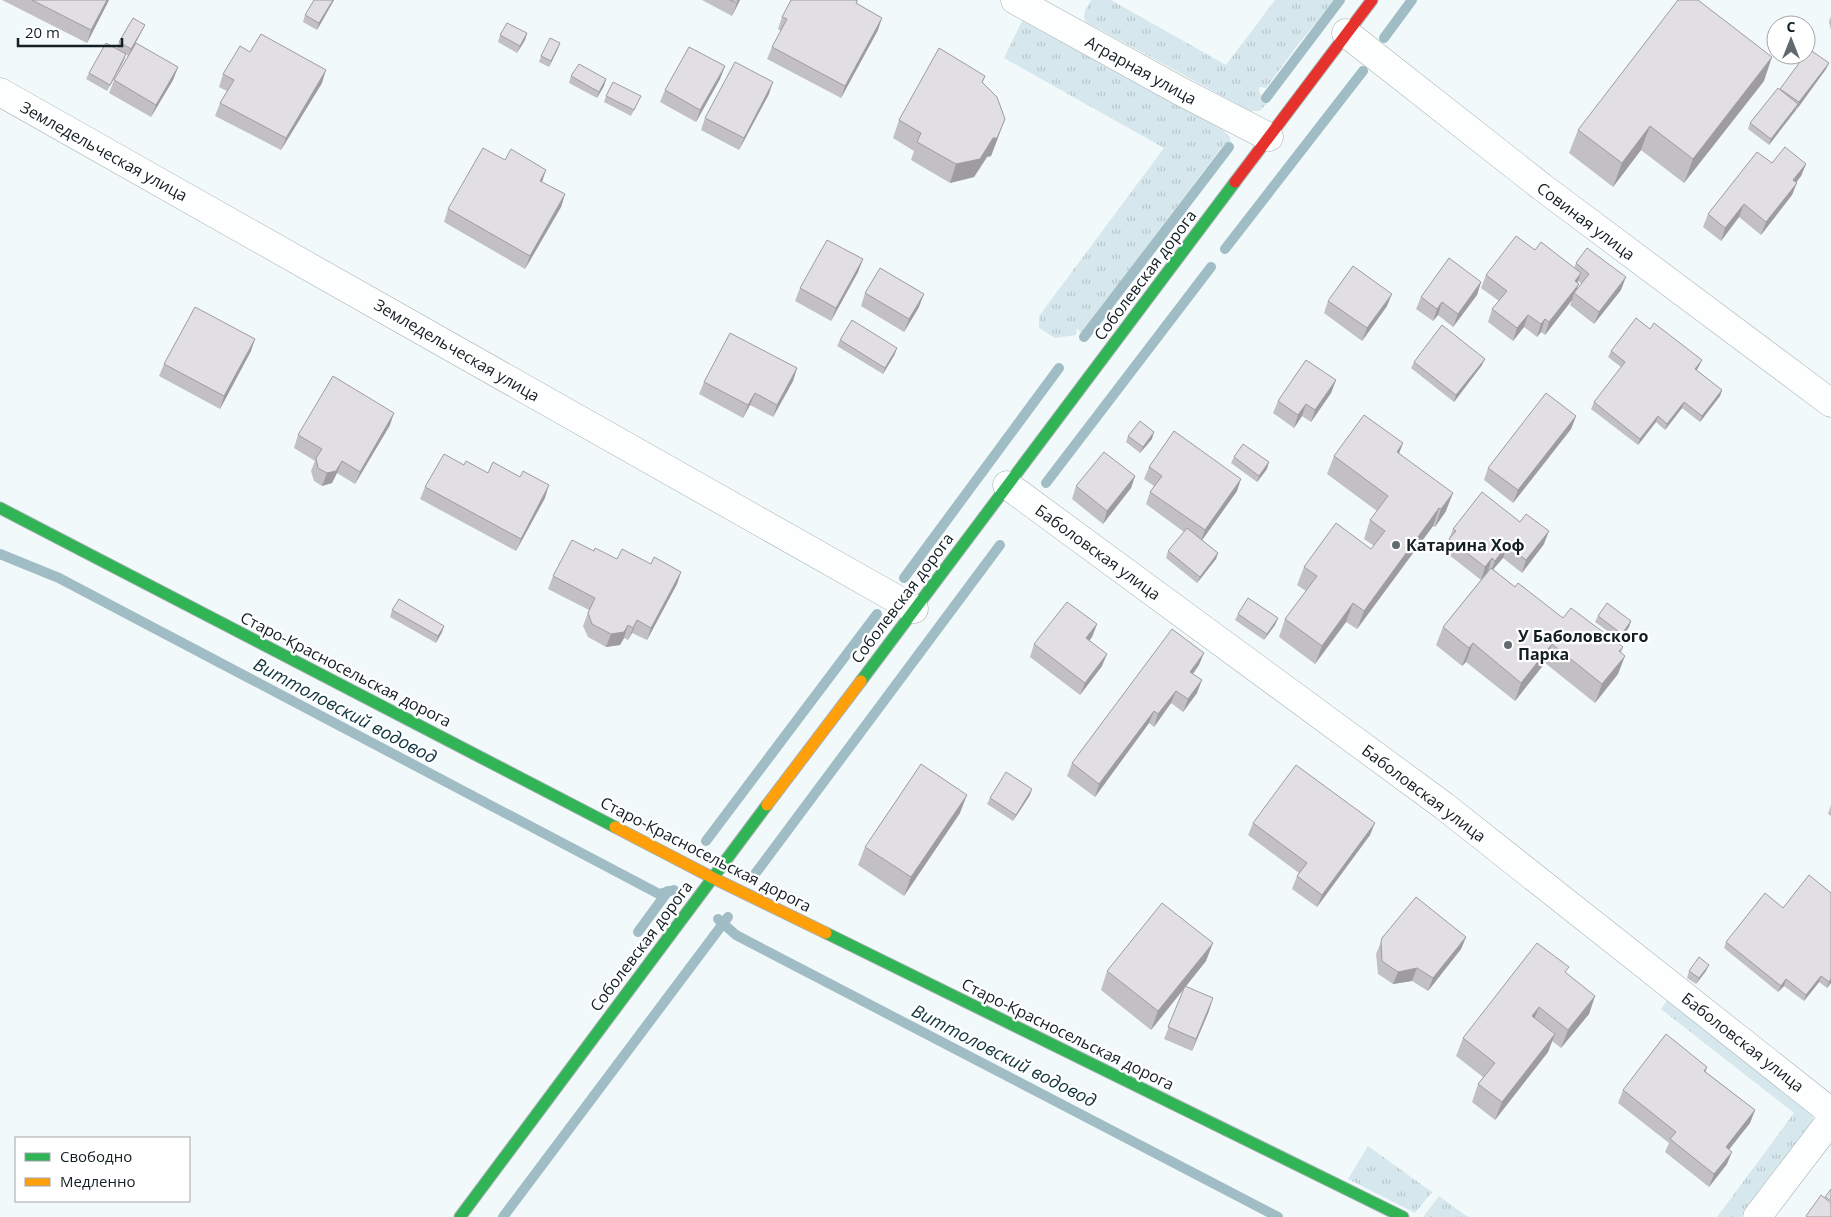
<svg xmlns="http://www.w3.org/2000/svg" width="1831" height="1217" font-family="'Open Sans',sans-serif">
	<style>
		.grass { fill: url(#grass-tufts) }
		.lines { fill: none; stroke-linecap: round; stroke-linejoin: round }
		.stream { stroke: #a0bcc4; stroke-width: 10 }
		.street-casing { stroke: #a7b0b2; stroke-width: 29 }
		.fast-casing { stroke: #a7b0b2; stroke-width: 13 }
		.slow-casing { stroke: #a7b0b2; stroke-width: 13 }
		.jam-casing { stroke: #a7b0b2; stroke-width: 13 }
		.street { stroke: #fdfefe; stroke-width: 28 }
		.fast { stroke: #30b455; stroke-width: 11 }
		.slow { stroke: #ff9f0a; stroke-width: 11 }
		.jam { stroke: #e5322d; stroke-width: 11 }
		.wall { fill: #c2c0c2; fill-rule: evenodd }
		.shaded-wall { fill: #9e9c9e }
		.building { fill: #e2dfe2; stroke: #9e9c9e }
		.poi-dot { fill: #616b6f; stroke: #fff; stroke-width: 2 }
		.labels { text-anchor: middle; stroke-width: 4.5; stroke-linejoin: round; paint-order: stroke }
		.street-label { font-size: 16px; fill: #131f23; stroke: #fff }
		.poi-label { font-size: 16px; font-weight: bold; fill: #131f23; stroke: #fff; text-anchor: start }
		.water-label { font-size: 18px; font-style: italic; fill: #123640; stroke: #fff }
	</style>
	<defs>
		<pattern id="grass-tufts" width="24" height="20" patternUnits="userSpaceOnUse" patternTransform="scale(1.25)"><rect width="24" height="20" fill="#d6e8ee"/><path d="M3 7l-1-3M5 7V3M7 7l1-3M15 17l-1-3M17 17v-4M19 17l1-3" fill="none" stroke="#b7c7cc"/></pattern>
	</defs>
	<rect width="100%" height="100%" fill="#f2f9fb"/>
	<g class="grass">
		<path d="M1091,0H1111L1226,65L1275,0H1335L1297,46L1266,88L1259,87L1260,94L1269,101L1260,111H1250L1086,22C1081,14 1087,8 1091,0Z"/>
		<polygon points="1023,19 1223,130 1230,137 1231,149 1225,143 1081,333 1077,328 1076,335 1055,338 1039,328 1039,316 1164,148 1004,58"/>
		<polygon points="1670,996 1813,1113 1813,1123 1806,1132 1741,1217 1717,1217 1794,1113 1661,1009"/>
		<polygon points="1368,1146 1432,1192 1415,1213 1348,1179"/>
		<polygon points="1439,1196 1465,1215 1469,1217 1423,1217"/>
	</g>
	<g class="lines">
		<g class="stream">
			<polyline points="1384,38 1412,0"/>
			<polyline points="1266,98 1340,0"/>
			<polyline points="1225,249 1363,71"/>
			<polyline points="1084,337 1229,147"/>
			<polyline points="1046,483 1211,267"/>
			<polyline points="0,554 59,578 659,894 674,890"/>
			<polyline points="904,578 1059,368"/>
			<polyline points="706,841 877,614"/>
			<polyline points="755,874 1000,545"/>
			<polyline points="718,919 736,935 1278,1217"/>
			<polyline points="638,932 668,891"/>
			<polyline points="503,1217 728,917"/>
		</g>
		<defs>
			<g id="street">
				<polyline points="1015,0 1180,91 1269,137"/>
				<polyline points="1346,33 1542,187 1831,403"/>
				<polyline points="0,92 914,609"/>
				<polyline points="1007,485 1444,806 1831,1112"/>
				<polyline points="1757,1217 1831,1120"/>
			</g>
			<g id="fast">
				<polyline points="0,508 615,827"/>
				<polyline points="861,681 1235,182"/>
				<polyline points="826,933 1403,1217"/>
				<polyline points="460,1217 767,805"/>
			</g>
			<g id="slow">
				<polyline points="767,805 861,681"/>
				<polyline points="615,827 713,878 826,933"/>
			</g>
			<polyline id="jam" points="1235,182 1372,0"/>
		</defs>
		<use href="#street" class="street-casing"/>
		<use href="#fast" class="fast-casing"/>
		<use href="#slow" class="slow-casing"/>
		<use href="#jam" class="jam-casing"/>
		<use href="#street" class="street"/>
		<use href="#fast" class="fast"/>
		<use href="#slow" class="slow"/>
		<use href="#jam" class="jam"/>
	</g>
	<g class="wall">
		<polygon points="2,0 109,0 87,43"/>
		<polygon points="314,0 334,0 317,30 303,22 305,15"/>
		<polygon points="702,0 740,0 732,16"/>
		<polygon points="858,0 856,4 878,30 841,98 767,59 772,47 781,31 778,29 782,17"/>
		<polygon points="1831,16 1831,30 1829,22"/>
		<polygon points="145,25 142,31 134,46 178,67 173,80 151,117 109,93 114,80 128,56 126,54 124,60 107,91 86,79 89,73 117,49 119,42"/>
		<polygon points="527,33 525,40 517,53 498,42 500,35"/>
		<polygon points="560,43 549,67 539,62 541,56"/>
		<polygon points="250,52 322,83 281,150 215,116 220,103 227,91 219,87 223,74"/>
		<polygon points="1829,63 1826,69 1797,109 1796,108 1769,145 1748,129 1750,123 1780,89"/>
		<polygon points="725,66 720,79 696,122 660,102 665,90"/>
		<polygon points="571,76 606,79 604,86 597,98 569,83"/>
		<polygon points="985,76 983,82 998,138 991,156 987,157 974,177 950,183 911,160 914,151 893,138 899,120"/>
		<polygon points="1764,81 1684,183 1641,150 1613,187 1569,153 1578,130"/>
		<polygon points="769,94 739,150 701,130 705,118"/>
		<polygon points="606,96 641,96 631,116 604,102"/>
		<polygon points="1772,163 1806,164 1801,176 1796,183 1792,195 1761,235 1739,217 1721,241 1703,227 1708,214"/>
		<polygon points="542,182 565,194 561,207 525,269 444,222 448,209"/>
		<path d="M1535,250L1574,268L1576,263L1621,290L1594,324L1570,305L1572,300L1545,335L1541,332L1537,337L1524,327L1513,341L1488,322L1492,309L1499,301L1481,288L1486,275ZM1578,281L1582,284L1577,290V283Z"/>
		<polygon points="863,259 858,272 831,321 795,301 800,288"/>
		<polygon points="1481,282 1477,295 1453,327 1438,315 1433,321 1416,309 1421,297"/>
		<polygon points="865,293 919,307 904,332 861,306"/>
		<polygon points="1328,301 1387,306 1362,341 1324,313"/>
		<polygon points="1650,329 1702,360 1697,370 1722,390 1720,396 1700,422 1682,408 1665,430 1656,422 1638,445 1591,409 1594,402 1621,367 1608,357 1611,351"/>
		<polygon points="840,340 895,354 883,374 837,346"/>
		<polygon points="251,351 220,409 159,376 164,364"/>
		<polygon points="1414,362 1482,365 1454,402 1411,368"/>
		<polygon points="797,368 793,381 773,417 750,405 743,418 699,394 704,382"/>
		<polygon points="1336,380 1331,393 1311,422 1302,416 1294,428 1273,413 1278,401"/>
		<polygon points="1576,416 1571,429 1513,503 1484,480 1488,468"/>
		<polygon points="390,425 355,484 337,473 332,483 322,486 314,481 311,471 315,461 294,448 298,435"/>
		<polygon points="1128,436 1152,439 1140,453 1126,442"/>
		<polygon points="1403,443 1399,453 1446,511 1435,527 1433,526 1357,629 1346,622 1315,664 1279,637 1285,619 1306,591 1297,585 1304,567 1371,549 1374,546 1364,539 1370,520 1377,511 1327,474 1334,456"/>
		<polygon points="1234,457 1267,469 1257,482 1231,463"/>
		<polygon points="464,465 488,473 545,498 516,551 420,499 425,487"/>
		<polygon points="1149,467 1237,491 1202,540 1218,553 1216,559 1197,583 1166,558 1168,551 1184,532 1146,504 1150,492 1154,486 1144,479"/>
		<polygon points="1135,476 1131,488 1103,524 1072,499 1076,486"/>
		<polygon points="1453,529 1544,544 1522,573 1503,558 1493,569 1515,587 1563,618 1623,647 1621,653 1618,674 1595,703 1545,663 1515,701 1466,662 1462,666 1436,645 1443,627 1488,571 1481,580 1444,551"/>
		<polygon points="594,551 617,559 651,564 681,572 677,584 647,640 632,633 628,640 624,638 620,645 606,647 588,637 583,626 589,610 548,589 553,576"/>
		<polygon points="392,610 444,626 442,632 436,643 390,617"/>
		<polygon points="1238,614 1278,618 1275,625 1264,640 1235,620"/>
		<polygon points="1598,616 1631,621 1629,627 1620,640 1595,622"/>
		<polygon points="1097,624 1092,637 1089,640 1102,666 1080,695 1030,657 1034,644"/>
		<polygon points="1199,665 1193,674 1197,693 1183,712 1171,703 1154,727 1149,723 1095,797 1067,776 1072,763"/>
		<polygon points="1030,795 1013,821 987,804 990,798"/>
		<polygon points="1831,805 1831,816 1828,814"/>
		<polygon points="960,813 904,896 858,865 865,847"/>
		<polygon points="1253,823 1370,835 1317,907 1292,889 1297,876 1299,873 1248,835"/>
		<polygon points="1831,893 1831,983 1827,988 1819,982 1804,1001 1784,986 1778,992 1724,948 1726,942 1783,908"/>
		<polygon points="1466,937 1461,949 1428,991 1412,981 1393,984 1378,974 1376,954 1381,942"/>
		<polygon points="1206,961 1186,986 1209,1011 1192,1051 1164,1039 1185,987 1151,1030 1101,990 1107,971"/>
		<polygon points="1689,971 1706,971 1696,984 1687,978"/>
		<polygon points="1566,973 1595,996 1589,1014 1561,1048 1552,1041 1548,1052 1495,1120 1472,1102 1478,1084 1483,1077 1456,1056 1463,1038"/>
		<polygon points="1707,1067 1706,1072 1755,1110 1750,1123 1729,1150 1727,1164 1709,1187 1665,1152 1669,1143 1618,1103 1623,1090"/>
	</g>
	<g class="shaded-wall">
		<polygon points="107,0 109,0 87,43 91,30"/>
		<polygon points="333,0 334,0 317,30 319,23"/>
		<polygon points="738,0 740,0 732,16 737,3"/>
		<polygon points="882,18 878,30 841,98 845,86"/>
		<polygon points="145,25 142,31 128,56 131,49"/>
		<polygon points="527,33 525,40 517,53 520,46"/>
		<polygon points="560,43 558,49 549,67 551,61"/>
		<polygon points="126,54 124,60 107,91 110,85"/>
		<polygon points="1772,57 1764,81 1684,183 1693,159"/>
		<polygon points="1829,63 1826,69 1797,109 1799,102"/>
		<polygon points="725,66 720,79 696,122 700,110"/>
		<polygon points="178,67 173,80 151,117 156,105"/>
		<polygon points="326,70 322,83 281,150 286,138"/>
		<polygon points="606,79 604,86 597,98 599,92"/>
		<polygon points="773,82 769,94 739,150 744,138"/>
		<polygon points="1798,104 1796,110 1769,145 1771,139"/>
		<polygon points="1005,119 991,156 987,157 974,177 950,183 956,164"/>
		<polygon points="1650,126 1641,150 1613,187 1622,163"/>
		<polygon points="1806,164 1801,176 1788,193 1793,180"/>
		<polygon points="546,170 542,182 540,181"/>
		<polygon points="1797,183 1792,195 1761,235 1766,222"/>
		<polygon points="565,194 561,207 525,269 530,256"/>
		<polygon points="1744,204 1739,217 1721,241 1725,228"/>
		<polygon points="863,259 858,272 831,321 836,308"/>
		<polygon points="1581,273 1576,286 1575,281"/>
		<polygon points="1626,277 1621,290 1594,324 1599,312"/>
		<polygon points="1481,282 1477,295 1453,327 1458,314"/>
		<polygon points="1579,284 1575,293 1574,293 1572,300 1545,335 1549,322"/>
		<polygon points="924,294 919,307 904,332 909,319"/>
		<polygon points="1392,294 1387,306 1362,341 1367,328"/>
		<polygon points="1442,302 1438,315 1433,321 1437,309"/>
		<polygon points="1528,315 1524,327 1513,341 1517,328"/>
		<polygon points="1545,319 1541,332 1537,337 1541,324"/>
		<polygon points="255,339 251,351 220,409 224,396"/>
		<polygon points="897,348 895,354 883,374 885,368"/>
		<polygon points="1485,359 1482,365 1454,402 1456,395"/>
		<polygon points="1702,360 1699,366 1693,375 1695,369"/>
		<polygon points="797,368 793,381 773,417 777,405"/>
		<polygon points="1336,380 1331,393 1311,422 1315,410"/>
		<polygon points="1722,390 1720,396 1700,422 1702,416"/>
		<polygon points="755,393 750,405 743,418 748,405"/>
		<polygon points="1684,402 1682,408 1665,430 1667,424"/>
		<polygon points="1306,404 1302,416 1294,428 1298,415"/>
		<polygon points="394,413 390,425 355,484 360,472"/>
		<polygon points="1576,416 1571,429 1513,503 1518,490"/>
		<polygon points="1658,416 1656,422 1638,445 1640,439"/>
		<polygon points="1154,432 1152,439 1140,453 1143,447"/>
		<polygon points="1403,443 1396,461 1397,452"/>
		<polygon points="342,461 337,473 332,483 322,486 327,473"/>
		<polygon points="1269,462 1267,469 1257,482 1259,476"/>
		<polygon points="1135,476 1131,488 1103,524 1107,511"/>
		<polygon points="1241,479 1237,491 1200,543 1205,530"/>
		<polygon points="549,485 545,498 516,551 521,539"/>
		<polygon points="1453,493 1446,511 1435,527 1441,509"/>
		<polygon points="1439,508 1433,526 1357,629 1364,611"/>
		<polygon points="1549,531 1544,544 1522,573 1526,560"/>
		<polygon points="1507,545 1503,558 1490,573 1495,561"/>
		<polygon points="1218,553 1216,559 1197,583 1200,577"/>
		<polygon points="1492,558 1488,571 1481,580 1485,567"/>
		<polygon points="681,572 677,584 647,640 651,628"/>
		<polygon points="1353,603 1346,622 1315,664 1322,646"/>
		<polygon points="1278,618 1275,625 1264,640 1267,634"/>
		<polygon points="637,620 632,633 628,640 633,628"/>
		<polygon points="1631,621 1629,627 1620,640 1622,634"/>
		<polygon points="1097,624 1092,637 1082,651 1086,638"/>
		<polygon points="628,625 624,638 620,645 606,647 611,634"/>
		<polygon points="444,626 442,632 436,643 438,636"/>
		<polygon points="1473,643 1466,662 1462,666 1469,648"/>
		<polygon points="1552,644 1545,663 1515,701 1521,683"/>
		<polygon points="1204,653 1199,665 1185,684 1190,672"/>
		<polygon points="1107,654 1102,666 1080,695 1085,683"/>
		<polygon points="1625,656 1618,674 1595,703 1602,684"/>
		<polygon points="1202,680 1197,693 1183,712 1188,699"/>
		<polygon points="1176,691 1171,703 1154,727 1158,714"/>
		<polygon points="1154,711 1149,723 1095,797 1099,784"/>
		<polygon points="1032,789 1030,795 1013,821 1016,815"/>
		<polygon points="967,795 960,813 904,896 911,877"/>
		<polygon points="1375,823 1370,835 1317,907 1322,895"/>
		<polygon points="1466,937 1461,949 1428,991 1433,978"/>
		<polygon points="1213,943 1206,961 1151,1030 1158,1011"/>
		<polygon points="1709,965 1706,971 1696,984 1699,978"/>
		<polygon points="1417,968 1412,981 1393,984 1398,972"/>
		<polygon points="1821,976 1819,982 1804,1001 1806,995"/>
		<polygon points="1786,979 1784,986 1778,992 1781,986"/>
		<polygon points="1831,979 1831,983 1827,988 1829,982"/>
		<polygon points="1595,996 1589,1014 1561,1048 1568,1030"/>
		<polygon points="1213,998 1209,1011 1192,1051 1196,1039"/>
		<polygon points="1539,1007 1532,1025 1532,1016"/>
		<polygon points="1555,1034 1548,1052 1495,1120 1502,1102"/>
		<polygon points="1755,1110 1750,1123 1721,1159 1726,1147"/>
		<polygon points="1732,1152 1727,1164 1709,1187 1714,1174"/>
	</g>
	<g class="building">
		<polygon points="32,0 107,0 91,30"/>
		<polygon points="314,0 333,0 319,23 305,15"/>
		<polygon points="730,0 738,0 737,3"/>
		<polygon points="791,0 857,0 856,3 882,18 845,86 772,47 787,19 782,17"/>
		<polygon points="1678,0 1698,0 1772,57 1693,159 1650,126 1622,163 1578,130"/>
		<polygon points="133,18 145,25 131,49 119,42"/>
		<polygon points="507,23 527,33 520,46 500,35"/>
		<polygon points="261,34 326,70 286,138 220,103 234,80 223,74 240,46 250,52"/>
		<polygon points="550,38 560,43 551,61 541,56"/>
		<polygon points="106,43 126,54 110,85 89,73"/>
		<polygon points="136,43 178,67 156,105 114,80"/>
		<polygon points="689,47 725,66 700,110 665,90"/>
		<polygon points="939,48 985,76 982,82 997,97 1005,119 997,138 993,138 980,159 956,164 917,142 921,133 899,120"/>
		<polygon points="1809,49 1829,63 1799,102 1780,89 1805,55 1806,55 1806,53"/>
		<polygon points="735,62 773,82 744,138 705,118"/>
		<polygon points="579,64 606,79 599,92 571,76"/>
		<polygon points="613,82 641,96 634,110 606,96"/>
		<polygon points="1778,88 1798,104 1771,139 1750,123"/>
		<polygon points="1785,147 1806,164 1793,180 1797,183 1766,222 1744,204 1725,228 1708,214 1757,152 1772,163"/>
		<polygon points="483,148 505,160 511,149 546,170 540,181 565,194 530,256 448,209"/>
		<polygon points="1516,236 1535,250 1541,242 1581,273 1575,281 1579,284 1549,322 1545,319 1541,324 1528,315 1517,328 1492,309 1507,291 1486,275"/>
		<polygon points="827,240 863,259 836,308 800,288"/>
		<polygon points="1587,248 1626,277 1599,312 1574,293 1589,274 1576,263"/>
		<polygon points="1449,258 1481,282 1458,314 1442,302 1437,309 1421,297"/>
		<polygon points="1353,266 1392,294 1367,328 1328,301"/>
		<polygon points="880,268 924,294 909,319 865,293"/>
		<polygon points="195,307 255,339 224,396 164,364"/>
		<polygon points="1636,318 1650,329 1654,323 1702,360 1695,369 1722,390 1702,416 1684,402 1667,424 1658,416 1640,439 1594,402 1625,362 1611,351"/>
		<polygon points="852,320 897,348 885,368 840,340"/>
		<polygon points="1442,325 1485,359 1456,395 1414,362"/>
		<polygon points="730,333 797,368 777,405 755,393 748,405 704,382"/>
		<polygon points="1306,360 1336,380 1315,410 1306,404 1298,415 1278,401"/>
		<polygon points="333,376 394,413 360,472 342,461 336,471 327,473 318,468 316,458 322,449 298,435"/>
		<polygon points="1546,393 1576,416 1518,490 1488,468"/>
		<polygon points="1364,415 1403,443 1397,452 1453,493 1441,509 1439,508 1364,611 1353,603 1322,646 1285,619 1317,576 1304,567 1336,523 1371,549 1385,531 1370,520 1388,496 1334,456"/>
		<polygon points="1140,421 1154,432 1143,447 1128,436"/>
		<polygon points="1174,431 1241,479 1205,530 1150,492 1162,476 1149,467"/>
		<polygon points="1243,444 1269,462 1259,476 1234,457"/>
		<polygon points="1104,452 1135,476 1107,511 1076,486"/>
		<polygon points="444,454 464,465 466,461 488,473 493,462 520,477 523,471 549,485 521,539 425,487"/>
		<polygon points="1482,492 1520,522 1526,514 1549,531 1526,560 1507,545 1495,561 1492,558 1485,567 1449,539 1456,531 1453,529"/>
		<polygon points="1187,528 1218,553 1200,577 1168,551"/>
		<polygon points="572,540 594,551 595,548 617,559 622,549 651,564 654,557 681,572 651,628 637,620 633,628 628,625 624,632 611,634 592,624 588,613 595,598 553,576"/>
		<polygon points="1491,568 1515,587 1518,583 1563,618 1571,608 1623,647 1619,651 1625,656 1602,684 1552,644 1521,683 1473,643 1469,648 1443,627"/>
		<polygon points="1248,598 1278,618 1267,634 1238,614"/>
		<polygon points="399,599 444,626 438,636 392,610"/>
		<polygon points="1067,602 1097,624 1086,638 1107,654 1085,683 1034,644"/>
		<polygon points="1607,603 1631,621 1622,634 1598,616"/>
		<polygon points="1172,629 1204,653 1190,672 1202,680 1188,699 1176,691 1158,714 1154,711 1099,784 1072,763"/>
		<polygon points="921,764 967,795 911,877 865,847"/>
		<polygon points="1296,765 1375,823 1322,895 1297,876 1307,863 1253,823"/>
		<polygon points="1006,772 1032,789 1016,815 990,798"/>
		<polygon points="1809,875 1831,893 1831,979 1829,982 1821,976 1806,995 1786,979 1781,986 1726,942 1765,893 1783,908"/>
		<polygon points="1416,897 1466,937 1433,978 1417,968 1398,972 1382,961 1381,942 1382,938"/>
		<polygon points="1162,903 1213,943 1158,1011 1107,971"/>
		<polygon points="1537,943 1569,967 1565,972 1595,996 1568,1030 1539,1007 1532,1016 1555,1034 1502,1102 1478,1084 1495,1063 1463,1038"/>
		<polygon points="1699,957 1709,965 1699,978 1689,971"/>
		<polygon points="1185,986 1213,998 1196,1039 1168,1027"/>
		<polygon points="1666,1034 1707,1067 1704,1071 1755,1110 1726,1147 1732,1152 1714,1174 1670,1139 1676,1132 1623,1090"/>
		<polygon points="1831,1189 1831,1201 1825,1197"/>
		<polygon points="1821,1195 1831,1203 1831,1217 1807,1217 1806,1216"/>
	</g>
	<g class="poi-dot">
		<circle cx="1396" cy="545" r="5"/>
		<circle cx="1508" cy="645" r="5"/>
	</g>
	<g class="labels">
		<g class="street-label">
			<text transform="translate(1141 70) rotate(29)" y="6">Аграрная улица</text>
			<text transform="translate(104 151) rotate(29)" y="6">Земледельческая улица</text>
			<text transform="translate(1586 221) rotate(37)" y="6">Совиная улица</text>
			<text transform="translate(1145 275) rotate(-53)" y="6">Соболевская дорога</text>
			<text transform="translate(457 350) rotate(30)" y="6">Земледельческая улица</text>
			<text transform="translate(1098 552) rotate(36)" y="6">Баболовская улица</text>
			<text transform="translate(902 598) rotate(-53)" y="6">Соболевская дорога</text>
			<text transform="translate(346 669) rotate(27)" y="6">Старо-Красносельская дорога</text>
			<text transform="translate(1424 793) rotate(37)" y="6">Баболовская улица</text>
			<text transform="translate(706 854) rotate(27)" y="6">Старо-Красносельская дорога</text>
			<text transform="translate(641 946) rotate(-53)" y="6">Соболевская дорога</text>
			<text transform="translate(1068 1034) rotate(26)" y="6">Старо-Красносельская дорога</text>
			<text transform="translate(1743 1042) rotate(38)" y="6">Баболовская улица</text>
		</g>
		<g class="poi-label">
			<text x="1406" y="551">Катарина Хоф</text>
			<text x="1518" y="642">У Баболовского<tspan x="1518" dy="18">Парка</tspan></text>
		</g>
		<g class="water-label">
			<text transform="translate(345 711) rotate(28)" y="6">Виттоловский водовод</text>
			<text transform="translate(1004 1056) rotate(27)" y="6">Виттоловский водовод</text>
		</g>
	</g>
	<rect x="15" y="1137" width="175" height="65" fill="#ffffff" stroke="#a1a5a7"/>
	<rect x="25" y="1153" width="25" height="8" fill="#30b455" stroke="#a1a5a7"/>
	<text x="60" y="1162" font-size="15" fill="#131f23">Свободно</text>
	<rect x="25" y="1178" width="25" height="8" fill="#ff9f0a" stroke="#a1a5a7"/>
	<text x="60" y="1187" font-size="15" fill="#131f23">Медленно</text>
	<g transform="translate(1791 40)"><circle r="24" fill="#ffffff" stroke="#a1a5a7"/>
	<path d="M0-4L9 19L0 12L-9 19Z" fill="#616b6f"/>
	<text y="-8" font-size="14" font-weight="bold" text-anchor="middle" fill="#131f23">С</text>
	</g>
	<path d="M18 38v8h104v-8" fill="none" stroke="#131f23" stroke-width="2.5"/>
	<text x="25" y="38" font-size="15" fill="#131f23" stroke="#ffffff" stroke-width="4" paint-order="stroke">20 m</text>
</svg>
